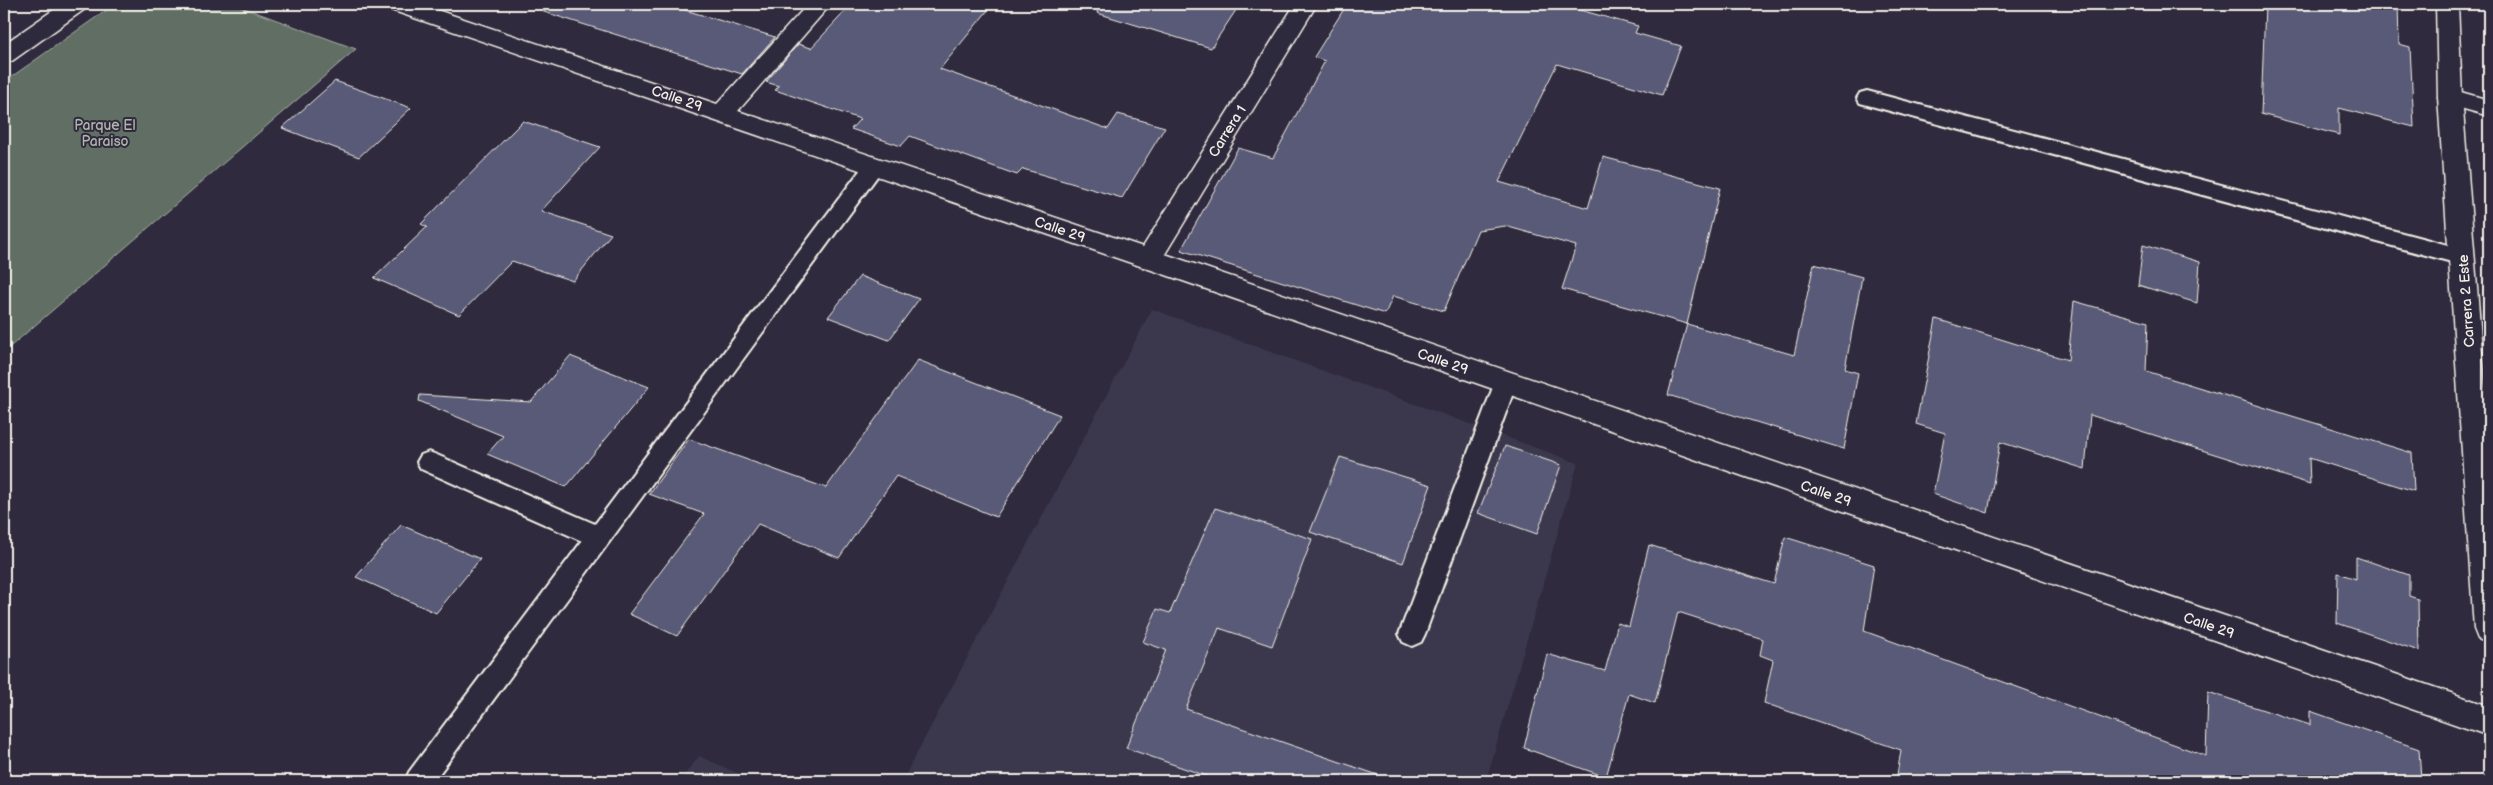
<svg xmlns="http://www.w3.org/2000/svg" width="2493" height="785" font-family="'Balsamiq Sans',sans-serif">
	<style>
		.built { fill: #3b384e }
		.green { fill: #616e63; stroke: #aab0a6 }
		.building { fill: #585a77; stroke: #f4f1e8 }
		.lines { fill: none; stroke-linecap: round; stroke-linejoin: round }
		.service-casing { stroke: #f4f1e8; stroke-width: 4 }
		.minor-casing { stroke: #f4f1e8; stroke-width: 3 }
		.tertiary-casing { stroke: #f4f1e8; stroke-width: 3 }
		.service { fill: #2f2a3d; fill-rule: evenodd }
		.minor { fill: #2f2a3d; fill-rule: evenodd }
		.tertiary { fill: #2f2a3d; fill-rule: evenodd }
		.labels { text-anchor: middle; stroke-width: 4; stroke-linejoin: round; paint-order: stroke }
		.street-label { font-size: 14px; fill: #f4f1e8; stroke: #2f2a3d }
		.park-label { font-size: 14px; fill: #b2b6ac; stroke: #2f2a3d }
	</style>
	<rect width="100%" height="100%" fill="#2f2a3d"/>
	<filter id="ink" filterUnits="userSpaceOnUse"><feTurbulence type="fractalNoise" baseFrequency=".02" numOctaves="2"/><feDisplacementMap in="SourceGraphic" scale="10" xChannelSelector="R" yChannelSelector="G"/><feConvolveMatrix kernelMatrix="1 2 1 2 8 2 1 2 1" color-interpolation-filters="sRGB"/></filter>
	<g filter="url(#ink)">
		<g class="built">
			<polygon points="1152,309 1578,463 1486,781 902,781"/>
			<polygon points="699,756 755,781 680,781"/>
		</g>
		<polygon class="green" points="115,4 233,4 356,49 4,352 4,82"/>
		<g class="building">
			<polygon points="545,4 665,4 775,37 742,74 544,12"/>
			<polygon points="852,4 993,4 940,69 1108,129 1118,114 1165,127 1122,198 1023,169 1017,175 910,136 901,146 851,129 860,119 775,90 779,86 766,82 798,44 811,48"/>
			<polygon points="1099,4 1240,4 1211,48 1097,13"/>
			<polygon points="1347,4 1558,4 1638,26 1635,33 1681,46 1662,95 1557,64 1499,182 1588,208 1603,157 1720,188 1687,324 1562,289 1576,246 1505,226 1478,230 1444,311 1393,296 1385,314 1181,250 1238,148 1273,158 1325,61 1314,57"/>
			<polygon points="2265,4 2398,4 2399,44 2410,47 2414,127 2339,108 2339,135 2261,114"/>
			<polygon points="335,81 411,108 359,157 282,128"/>
			<polygon points="523,121 600,147 541,211 611,234 573,281 512,261 459,315 374,278 427,227 421,224"/>
			<polygon points="2143,245 2200,262 2197,303 2138,285"/>
			<polygon points="1814,264 1862,277 1845,369 1858,373 1844,449 1668,395 1687,324 1794,355"/>
			<polygon points="860,276 919,299 889,340 828,317"/>
			<polygon points="2074,301 2148,322 2146,371 2412,453 2414,491 2309,458 2310,484 2090,415 2085,469 2000,442 1988,513 1933,494 1945,433 1916,424 1936,319 2068,360"/>
			<polygon points="570,356 649,387 566,487 487,454 503,436 419,401 420,395 531,402"/>
			<polygon points="918,360 1060,415 996,517 896,476 839,558 758,524 677,636 629,614 704,514 649,494 689,439 826,488"/>
			<polygon points="1505,446 1561,465 1537,534 1478,513"/>
			<polygon points="1340,457 1431,485 1403,563 1310,532"/>
			<polygon points="1215,508 1312,539 1272,646 1219,628 1186,709 1378,775 1377,781 1221,781 1126,748 1166,650 1143,642 1157,609 1170,613"/>
			<polygon points="401,525 480,559 436,613 356,577"/>
			<polygon points="1785,537 1874,565 1864,631 2206,756 2208,692 2310,725 2310,711 2419,749 2421,781 1896,781 1901,750 1764,703 1773,660 1760,655 1763,639 1678,612 1655,703 1629,694 1606,777 1524,748 1547,654 1605,671 1618,623 1629,627 1649,545 1774,584"/>
			<polygon points="2356,557 2409,575 2409,596 2418,599 2419,651 2337,623 2338,573 2356,579"/>
		</g>
		<g class="lines">
			<defs>
				<g id="service">
					<polygon points="1867,91 2463,249 2470,251 2474,257 2470,263 2463,265 1860,103 1857,98 1860,93"/>
					<polygon points="874,159 881,161 884,166 881,171 434,781 405,781 409,772 582,541 421,469 417,462 421,455 429,452 437,455 595,524 867,161"/>
					<polygon points="1506,373 1514,375 1517,382 1425,634 1421,642 1412,646 1403,642 1399,634 1495,382 1498,375"/>
				</g>
				<g id="minor">
					<polygon points="62,4 88,4 85,9 12,61 4,63 4,44"/>
					<polygon points="385,4 419,4 717,104 808,4 831,4 738,111 1143,247 1295,4 1317,4 1165,254 2489,706 2489,736 1140,266 388,9"/>
					<polygon points="2450,89 2489,100 2489,116 2442,103 2438,97 2442,91"/>
				</g>
				<polygon id="tertiary" points="2436,4 2458,4 2462,97 2489,440 2489,643 2478,639 2474,629 2438,97"/>
			</defs>
			<use href="#service" class="service-casing"/>
			<use href="#minor" class="minor-casing"/>
			<use href="#tertiary" class="tertiary-casing"/>
			<use href="#service" class="service"/>
			<use href="#minor" class="minor"/>
			<use href="#tertiary" class="tertiary"/>
		</g>
	</g>
	<g class="labels">
		<g class="street-label">
			<text transform="translate(677 98) rotate(19)" y="5">Calle 29</text>
			<text transform="translate(1227 131) rotate(-58)" y="5">Carrera 1</text>
			<text transform="translate(1060 229) rotate(19)" y="5">Calle 29</text>
			<text transform="translate(2466 301) rotate(-94)" y="5">Carrera 2 Este</text>
			<text transform="translate(1443 361) rotate(19)" y="5">Calle 29</text>
			<text transform="translate(1826 493) rotate(19)" y="5">Calle 29</text>
			<text transform="translate(2209 625) rotate(19)" y="5">Calle 29</text>
		</g>
		<g class="park-label">
			<text x="105" y="130">Parque El<tspan x="105" dy="16">Paraiso</tspan></text>
		</g>
	</g>
	<rect width="2493" height="785" fill="none" stroke="#2f2a3d" stroke-width="20"/>
	<rect x="10" y="10" width="2473" height="765" fill="none" stroke="#f4f1e8" stroke-width="2" filter="url(#ink)"/>
</svg>
